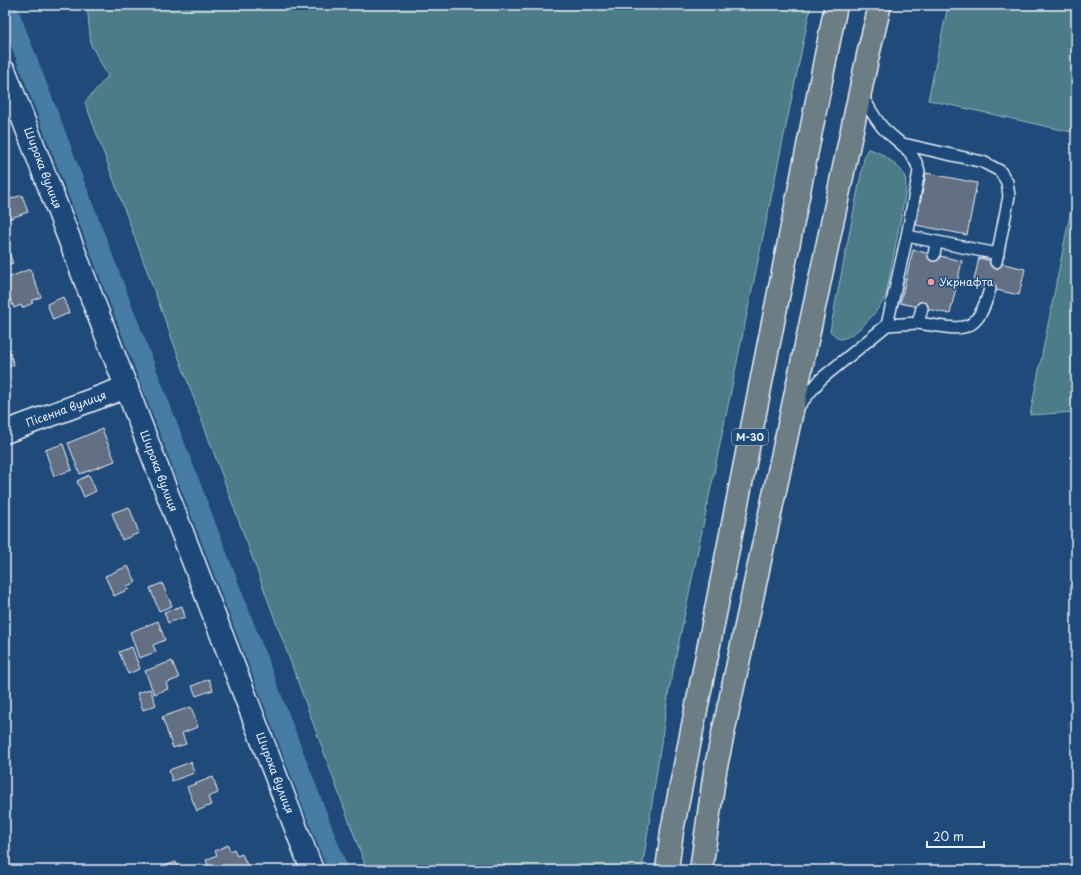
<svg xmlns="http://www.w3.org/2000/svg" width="1081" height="875" font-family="'Playpen Sans',sans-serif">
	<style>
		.green { fill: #4c7c87; stroke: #9ab6c0 }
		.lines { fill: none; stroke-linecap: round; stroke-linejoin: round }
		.canal { stroke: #467da2; stroke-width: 20 }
		.building { fill: #636f83; stroke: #e8f1f8 }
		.service-casing { stroke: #e8f1f8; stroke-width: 14 }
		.minor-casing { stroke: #e8f1f8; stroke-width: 25 }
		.trunk-casing { stroke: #e8f1f8; stroke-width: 25 }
		.service { stroke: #1f4a7a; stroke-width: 11 }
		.minor { stroke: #1f4a7a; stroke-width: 22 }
		.trunk { stroke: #6d7d84; stroke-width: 22 }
		.poi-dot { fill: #ff9aa2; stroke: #1f4a7a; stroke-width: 1.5 }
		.labels { text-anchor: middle; stroke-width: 3; stroke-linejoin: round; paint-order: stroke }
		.shield { fill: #1f4a7a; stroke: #acbfd2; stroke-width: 1 }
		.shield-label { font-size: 10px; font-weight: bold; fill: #e8f1f8 }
		.street-label { font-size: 11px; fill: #e8f1f8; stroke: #1f4a7a }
		.poi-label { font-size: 11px; fill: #e8f1f8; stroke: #1f4a7a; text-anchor: start }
	</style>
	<rect width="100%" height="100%" fill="#1f4a7a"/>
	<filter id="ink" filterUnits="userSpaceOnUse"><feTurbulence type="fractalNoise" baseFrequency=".025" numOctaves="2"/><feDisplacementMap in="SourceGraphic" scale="8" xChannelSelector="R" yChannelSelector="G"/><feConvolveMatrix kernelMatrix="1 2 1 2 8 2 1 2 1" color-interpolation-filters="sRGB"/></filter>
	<g filter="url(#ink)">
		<g class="green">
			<polygon points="87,5 811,5 669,690 642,870 367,870 85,102 108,76 91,45"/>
			<polygon points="948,5 1076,5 1076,133 928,100"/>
			<path d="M868,149C879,150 898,165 904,174C906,180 906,185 906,190L886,296C879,310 855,339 839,339L830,331L865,154Z"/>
			<polygon points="1076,184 1076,412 1030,415"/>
		</g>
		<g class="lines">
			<polyline class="canal" points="6,5 338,870"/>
		</g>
		<g class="building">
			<polygon points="926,173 977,183 967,235 916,225"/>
			<polygon points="22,195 28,212 5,220 5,201"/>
			<polygon points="5,244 13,263 5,266"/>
			<polygon points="913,250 962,261 950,314 900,303"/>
			<polygon points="979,258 1025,269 1019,295 973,285"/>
			<polygon points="30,269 41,297 31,301 33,303 22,308 21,305 14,308 5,287 5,279"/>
			<polygon points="63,297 69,313 53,320 47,304"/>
			<polygon points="5,340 14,365 5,368"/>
			<polygon points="102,429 115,461 80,474 68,443"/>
			<polygon points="63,444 72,470 54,476 45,450"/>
			<polygon points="89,475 96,491 84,497 77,481"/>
			<polygon points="129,507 139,533 122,540 112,513"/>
			<polygon points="128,566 136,582 127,586 129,589 114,596 105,576"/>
			<polygon points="162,583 172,606 159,611 150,588"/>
			<polygon points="182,606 185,617 168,623 164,612"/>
			<polygon points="158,621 165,640 153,645 156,652 139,658 130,632"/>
			<polygon points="132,647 140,669 128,674 119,652"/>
			<polygon points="172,661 179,678 166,683 168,689 154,694 145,671"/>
			<polygon points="209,679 213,690 196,696 192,686"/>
			<polygon points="150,689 156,705 143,710 137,693"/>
			<polygon points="191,707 198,727 182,733 186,744 173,748 162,717"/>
			<polygon points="191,762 194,773 172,781 169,770"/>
			<polygon points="213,777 218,793 208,797 211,805 197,811 187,787"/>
			<polygon points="228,845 230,851 234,849 237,856 242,854 248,867 245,868 246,870 210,870 206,860 217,855 215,851"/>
			<polygon points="176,862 179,870 153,870"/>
		</g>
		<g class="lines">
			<defs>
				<g id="service">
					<polyline points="903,144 983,162 1000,171 1007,182 1009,196 996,262"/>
					<polyline points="907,236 998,254"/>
					<polyline points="934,255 936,242"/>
					<path d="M918,323C962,329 976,338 990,289"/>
					<polyline points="887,325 918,323 922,308"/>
					<path d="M797,408L821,379L887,325L907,236L919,171C914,150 897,142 883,128C874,118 868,105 861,94"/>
				</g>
				<g id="minor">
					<polyline points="5,72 312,870"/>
					<polyline points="5,432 127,387"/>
				</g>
				<g id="trunk">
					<polyline points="667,870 672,831 836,5"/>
					<polyline points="701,870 715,771 868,55 880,5"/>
				</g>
			</defs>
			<use href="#service" class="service-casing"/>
			<use href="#minor" class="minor-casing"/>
			<use href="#trunk" class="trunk-casing"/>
			<use href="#service" class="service"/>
			<use href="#minor" class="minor"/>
			<use href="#trunk" class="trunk"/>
		</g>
	</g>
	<circle class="poi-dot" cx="931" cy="282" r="4"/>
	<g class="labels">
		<rect class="shield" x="732" y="429" width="36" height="16" rx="3"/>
		<g class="shield-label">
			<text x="750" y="441">М-30</text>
		</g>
		<g class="street-label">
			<text transform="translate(43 168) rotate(69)" y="4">Широка вулиця</text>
			<text transform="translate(66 409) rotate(-20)" y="4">Пісенна вулиця</text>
			<text transform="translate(159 471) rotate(69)" y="4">Широка вулиця</text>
			<text transform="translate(275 773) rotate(69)" y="4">Широка вулиця</text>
		</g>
		<g class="poi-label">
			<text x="939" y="286">Укрнафта</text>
		</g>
	</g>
	<rect width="1081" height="875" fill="none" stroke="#1f4a7a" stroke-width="20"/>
	<rect x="10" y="10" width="1061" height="855" fill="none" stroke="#e8f1f8" stroke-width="1.5" filter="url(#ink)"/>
	<path d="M927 841v6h57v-6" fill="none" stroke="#e8f1f8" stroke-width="2"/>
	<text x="933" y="841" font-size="12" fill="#e8f1f8" stroke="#1f4a7a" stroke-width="3" paint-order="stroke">20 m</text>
</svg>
